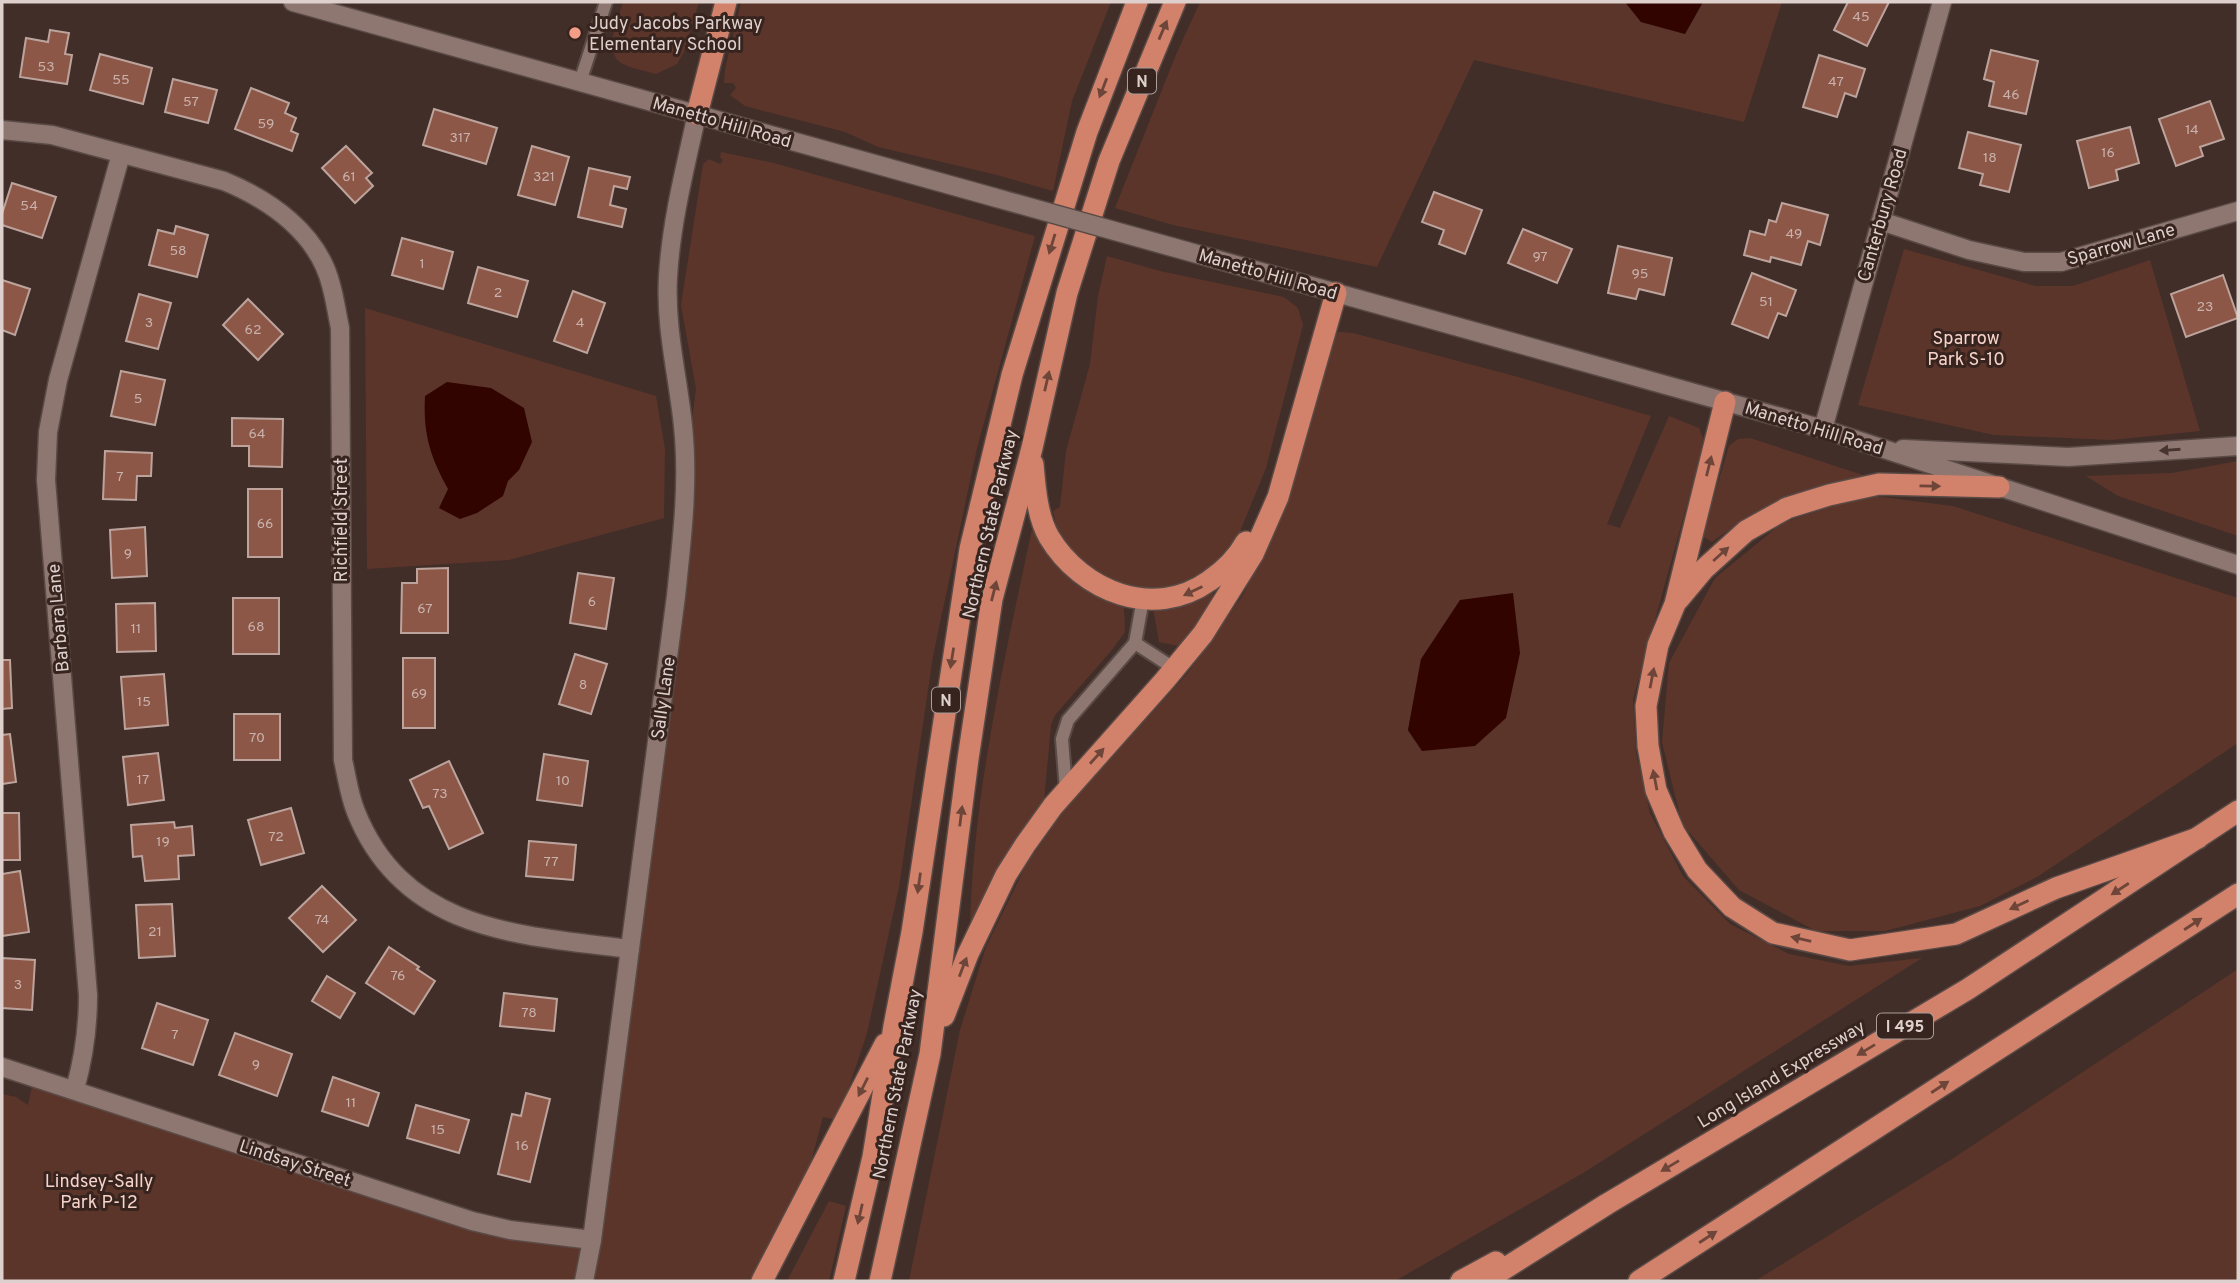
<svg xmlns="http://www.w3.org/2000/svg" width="2240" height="1283" font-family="Overpass,sans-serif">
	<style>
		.green { fill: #5c352a; fill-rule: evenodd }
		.water { fill: #320400 }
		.building { fill: #8d5748; stroke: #bca49d; stroke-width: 2 }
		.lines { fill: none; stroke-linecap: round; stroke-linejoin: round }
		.service-casing { stroke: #5a4a46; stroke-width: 16 }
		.minor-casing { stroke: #5a4a46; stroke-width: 21 }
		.secondary-casing { stroke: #5a4a46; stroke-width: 21 }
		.motorway-casing { stroke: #5a4a46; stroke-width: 24 }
		.service { stroke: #8e7771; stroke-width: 12 }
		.minor { stroke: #8e7771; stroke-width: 18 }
		.secondary { stroke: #8e7771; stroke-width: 18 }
		.motorway { stroke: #d2816a; stroke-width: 21 }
		.secondary-bridge-casing { stroke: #5a4a46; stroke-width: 21; stroke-linecap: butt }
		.secondary-bridge { stroke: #8e7771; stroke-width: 18 }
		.oneway { fill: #6d4539 }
		.oneway2 { fill: #48352f }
		.poi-dot { fill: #f49e87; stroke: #37241f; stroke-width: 2.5 }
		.labels { text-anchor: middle; stroke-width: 6; stroke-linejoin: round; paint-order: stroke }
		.number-label { font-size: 14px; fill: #c9b2ac }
		.shield { fill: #37241f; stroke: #ab9c99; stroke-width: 2 }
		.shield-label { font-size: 16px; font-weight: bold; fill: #ddd0cd }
		.poi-label { font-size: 18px; fill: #ddd0cd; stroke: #37241f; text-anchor: start }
		.street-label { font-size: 18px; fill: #ddd0cd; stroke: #37241f }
		.park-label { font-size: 18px; fill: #f7d3c9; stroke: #37241f }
	</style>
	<rect width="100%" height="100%" fill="#412e29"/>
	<g class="green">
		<path d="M623,2H699L684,52L677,64L656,74C646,71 633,69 623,64C602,53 618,19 623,2Z"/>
		<polygon points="741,2 1111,2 1072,101 1053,191 993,174 878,147 845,132 745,106 730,95 736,88 733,83 724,83 725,69"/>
		<polygon points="1200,2 1625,2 1641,22 1685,34 1703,2 1782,2 1744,122 1474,60 1377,267 1173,225 1115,208 1175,57"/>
		<polygon points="721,152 774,163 1035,236 977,448 933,656 899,887 867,1033 838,1120 823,1117 801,1199 753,1281 2,1281 2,1094 16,1097 28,1105 34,1077 475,1225 587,1243 696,389 681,305 703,164 709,159 720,164 723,160 720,157"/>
		<polygon points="1904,249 2036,286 2073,286 2150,260 2200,431 2112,440 1994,435 1858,405"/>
		<polygon points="1107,256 1160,271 1284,297 1298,308 1303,325 1266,468 1239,534 1205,575 1158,594 1120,584 1081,564 1058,532 1053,511 1060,507 1066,451 1090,364 1098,296"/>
		<polygon points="365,308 656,396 665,449 664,518 509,560 367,569"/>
		<path d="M1339,332L1353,333L1518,377L1651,416L1607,524L1620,528L1669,416L1699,428L1703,438L1701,454L1633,699L1636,753L1650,813L1683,876L1730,924L1789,954L1849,966L1922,958L1583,1173L1395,1281H909L960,1030L986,947L1026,865L1065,809L1187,674L1243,595L1275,530L1332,339ZM1421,659L1422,751L1408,731Z"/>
		<path d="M1750,438L1878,480C1860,482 1841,482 1824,486C1783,494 1744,518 1712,542L1702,536L1729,446L1738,439Z"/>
		<polygon points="2238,461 2238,536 2118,496 2086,476 2172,473"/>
		<polygon points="1866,495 1953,506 2238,598 2238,743 2037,877 1980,906 1885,931 1816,931 1739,890 1682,824 1662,742 1669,663 1715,578 1782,523"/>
		<path d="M1032,529L1039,530L1124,605L1125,632L1111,651L1055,715L1051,725L1044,801L970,934C972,797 1004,662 1032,529Z"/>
		<polygon points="1213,593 1214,604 1183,647 1159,642 1153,607 1179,605"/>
		<polygon points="2238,969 2238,1281 1755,1281 1952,1159"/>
		<polygon points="829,1201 846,1206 829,1281 787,1281"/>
	</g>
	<g class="water">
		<polygon points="1625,2 1703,2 1685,34 1641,22"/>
		<path d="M447,382L491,388L524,408L532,442L519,470L508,481L503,496L477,513L460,519L439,508L448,489C430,456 423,434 425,396Z"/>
		<polygon points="1513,593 1520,653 1506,718 1475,746 1422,751 1408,730 1421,659 1460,600"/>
	</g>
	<g class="building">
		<polygon points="1848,2 1889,2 1867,46 1834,30"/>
		<polygon points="50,30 69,33 65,54 72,55 67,84 20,77 26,38 48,42"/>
		<polygon points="1991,50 2038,61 2026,114 1989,106 1994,82 1984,79"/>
		<polygon points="100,54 152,68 143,104 90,90"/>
		<polygon points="1819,55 1865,69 1856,97 1845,93 1837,117 1803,107"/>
		<polygon points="173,79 217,90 208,123 165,112"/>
		<polygon points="251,88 289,103 285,113 296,118 291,131 298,134 292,151 235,129"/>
		<polygon points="2210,101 2224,139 2200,147 2203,156 2176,166 2159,119"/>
		<polygon points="434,109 497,128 486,164 423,145"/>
		<polygon points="2130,127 2139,163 2116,170 2118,180 2089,188 2077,141"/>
		<polygon points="1968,132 2021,145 2009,192 1980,185 1983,174 1959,168"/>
		<polygon points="346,146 372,173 366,178 373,186 355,203 322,168"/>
		<polygon points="532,146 569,157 555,205 518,195"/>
		<polygon points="589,168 630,177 627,189 614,186 610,205 626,209 622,227 578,217"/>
		<polygon points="12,183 56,197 42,238 2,225 2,214"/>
		<polygon points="1434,192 1482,210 1465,254 1439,244 1444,230 1422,222"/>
		<polygon points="1782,203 1828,215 1820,245 1808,241 1801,265 1771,257 1770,262 1744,255 1750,231 1765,235 1769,220 1776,222"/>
		<polygon points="176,226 208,235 197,277 149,265 158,230 174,234"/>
		<polygon points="1523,229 1572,249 1557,283 1508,263"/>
		<polygon points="402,238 453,252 443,289 392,275"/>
		<polygon points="1618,246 1672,258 1664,295 1639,289 1636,299 1608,293"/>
		<polygon points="478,267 528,281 517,317 468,303"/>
		<polygon points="1752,273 1796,290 1786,316 1778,313 1768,338 1732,324"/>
		<polygon points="2223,275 2238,318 2186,337 2171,294"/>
		<polygon points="2,280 30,289 15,335 2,330"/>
		<polygon points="573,291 605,303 587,353 554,341"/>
		<polygon points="139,294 171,303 158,349 126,341"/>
		<polygon points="248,299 283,334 258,360 223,325"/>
		<polygon points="121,371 165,380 155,425 111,416"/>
		<polygon points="232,418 283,419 282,467 249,466 249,446 232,446"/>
		<polygon points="105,451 152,453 151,476 137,476 136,500 103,499"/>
		<rect x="248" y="489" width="34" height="68"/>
		<polygon points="145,527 147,576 112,578 110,530"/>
		<polygon points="448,568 448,633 401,633 402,583 417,583 417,569"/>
		<polygon points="578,573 614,578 606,629 570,623"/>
		<rect x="233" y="598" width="46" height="56"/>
		<polygon points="155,603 156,651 117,652 116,604"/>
		<polygon points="575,654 607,664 591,714 559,704"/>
		<rect x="403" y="658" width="32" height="70"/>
		<polygon points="2,660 10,660 12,708 2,709"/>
		<polygon points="164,674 168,725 125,729 121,677"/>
		<rect x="234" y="714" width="46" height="46"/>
		<polygon points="10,734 16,782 2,784 2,735"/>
		<polygon points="158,753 164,800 128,805 123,757"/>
		<polygon points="544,754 588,761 582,806 537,800"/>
		<polygon points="449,761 483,833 449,849 429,806 423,808 410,780"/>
		<polygon points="291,808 304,853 261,865 248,820"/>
		<polygon points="2,813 19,813 20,860 2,860"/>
		<polygon points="174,822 175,828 192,826 194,855 178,856 179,879 145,881 142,856 133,857 131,825"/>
		<polygon points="529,841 576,845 573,880 526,876"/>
		<polygon points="20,871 29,932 2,936 2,874"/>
		<polygon points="322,886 356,920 323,952 289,918"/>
		<polygon points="172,904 175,956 139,958 136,905"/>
		<polygon points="389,947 419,967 417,969 435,981 414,1014 366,983"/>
		<polygon points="2,958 35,960 32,1010 2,1008"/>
		<polygon points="327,976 355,993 340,1018 312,1001"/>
		<polygon points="504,993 557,999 554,1031 500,1026"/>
		<polygon points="157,1003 208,1020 193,1065 142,1048"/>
		<polygon points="235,1033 292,1054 277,1096 219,1075"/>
		<polygon points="333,1077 379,1093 368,1126 322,1111"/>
		<polygon points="526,1093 550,1099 530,1182 498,1174 512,1114 521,1116"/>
		<polygon points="416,1105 469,1120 459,1153 407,1138"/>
	</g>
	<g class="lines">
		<defs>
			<g id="service">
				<polyline points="580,82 606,2"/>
				<polyline points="1135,643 1143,599"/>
				<polyline points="1066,790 1062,739 1068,720 1135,643 1175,669"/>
			</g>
			<g id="minor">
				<path d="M2,130L52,135L224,181C270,200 318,233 331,285C335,299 337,314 340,328L343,760C347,777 349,795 356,812C404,932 520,935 630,949"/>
				<polyline points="1881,221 1969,250 2024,262 2061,262 2238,211"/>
				<polyline points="1823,429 1942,2"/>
				<polyline points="2,1067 472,1221 510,1230 592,1240"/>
				<path d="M75,1089C84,1057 88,1029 88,995L46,480L48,432L58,380L121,154"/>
				<path d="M584,1281L592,1240L676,596C682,539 689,483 683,426C678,376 665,328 668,277C671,223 685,168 697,114"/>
			</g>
			<g id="secondary">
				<polyline points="293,2 993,197"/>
				<polyline points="1172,247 1823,429 2238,565"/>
				<polyline points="1903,449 2068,457 2238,446"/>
			</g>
			<g id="motorway">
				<polyline points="697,114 726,2"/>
				<polyline points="1725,402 1675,604 1658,645 1646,706 1648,746 1656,790 1674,832 1697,870 1732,907 1773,933 1850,950 1956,934 2056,888 2198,838"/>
				<path d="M1033,464C1035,487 1037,516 1049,537C1082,592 1154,620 1209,581C1224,571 1237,558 1246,542"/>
				<polyline points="1678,600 1704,569 1746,531 1787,508 1829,495 1879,484 1999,487"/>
				<polyline points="944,1016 968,954 1006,875 1025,845 1053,806 1165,680 1203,634 1253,554 1278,497 1336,293"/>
				<polyline points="762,1281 885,1044"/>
				<polyline points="844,1281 873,1157 894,1026 912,932 970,549 1012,375 1087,132 1137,2"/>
				<polyline points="880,1281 930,1054 968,759 992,599 1032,448 1067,293 1109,161 1175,2"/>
				<polyline points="1461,1281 1496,1262"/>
				<polyline points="1485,1281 1607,1204 1968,989 2238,811"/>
				<polyline points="1639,1281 2238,894"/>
			</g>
		</defs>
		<use href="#service" class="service-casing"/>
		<use href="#minor" class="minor-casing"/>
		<use href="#secondary" class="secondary-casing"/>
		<use href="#motorway" class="motorway-casing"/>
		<use href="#service" class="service"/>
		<use href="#minor" class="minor"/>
		<use href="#secondary" class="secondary"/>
		<use href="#motorway" class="motorway"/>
		<defs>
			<polyline id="secondary-bridge" points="993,197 1172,247"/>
		</defs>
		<use href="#secondary-bridge" class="secondary-bridge-casing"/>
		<use href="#secondary-bridge" class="secondary-bridge"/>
	</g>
	<defs><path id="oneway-solid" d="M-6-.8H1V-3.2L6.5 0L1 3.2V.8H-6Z" transform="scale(1.75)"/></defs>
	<g class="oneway">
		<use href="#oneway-solid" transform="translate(1163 30) rotate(-67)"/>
		<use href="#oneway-solid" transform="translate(1103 88) rotate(111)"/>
		<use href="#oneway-solid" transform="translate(1052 244) rotate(107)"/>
		<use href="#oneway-solid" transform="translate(1047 381) rotate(-77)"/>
		<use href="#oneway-solid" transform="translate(1709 466) rotate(-76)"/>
		<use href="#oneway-solid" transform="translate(1930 486) rotate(1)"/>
		<use href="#oneway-solid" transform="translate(1721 554) rotate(-42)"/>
		<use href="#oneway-solid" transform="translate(994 591) rotate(-76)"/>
		<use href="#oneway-solid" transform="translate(1193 591) rotate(154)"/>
		<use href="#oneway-solid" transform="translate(952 658) rotate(99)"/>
		<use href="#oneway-solid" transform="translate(1652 678) rotate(-79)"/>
		<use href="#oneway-solid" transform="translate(1097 756) rotate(-48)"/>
		<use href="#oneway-solid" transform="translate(1655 780) rotate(-101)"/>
		<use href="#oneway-solid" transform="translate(961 816) rotate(-83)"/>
		<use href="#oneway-solid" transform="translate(919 883) rotate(98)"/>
		<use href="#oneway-solid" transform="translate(2120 889) rotate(147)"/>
		<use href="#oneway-solid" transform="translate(2019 905) rotate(155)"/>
		<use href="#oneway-solid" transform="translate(2193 924) rotate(-33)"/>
		<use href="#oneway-solid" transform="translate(1801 939) rotate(-167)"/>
		<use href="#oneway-solid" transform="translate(963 967) rotate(-69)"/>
		<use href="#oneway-solid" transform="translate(1866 1050) rotate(149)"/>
		<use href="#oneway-solid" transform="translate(863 1087) rotate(117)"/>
		<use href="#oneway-solid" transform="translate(1940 1087) rotate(-33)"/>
		<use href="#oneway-solid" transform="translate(1670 1166) rotate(149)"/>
		<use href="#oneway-solid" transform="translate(860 1214) rotate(103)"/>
		<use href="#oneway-solid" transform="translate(1708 1237) rotate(-33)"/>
	</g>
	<use class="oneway2" href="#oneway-solid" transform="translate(2170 450) rotate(176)"/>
	<circle class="poi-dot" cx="575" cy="33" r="7"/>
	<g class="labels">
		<g class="number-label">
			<text x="1861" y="21">45</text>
			<text x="46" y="71">53</text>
			<text x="121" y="84">55</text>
			<text x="1836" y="86">47</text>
			<text x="2011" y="99">46</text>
			<text x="191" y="106">57</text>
			<text x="266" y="128">59</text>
			<text x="2192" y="134">14</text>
			<text x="460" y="142">317</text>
			<text x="2108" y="157">16</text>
			<text x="1990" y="162">18</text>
			<text x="349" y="181">61</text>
			<text x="544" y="181">321</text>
			<text x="29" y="210">54</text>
			<text x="1794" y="238">49</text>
			<text x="178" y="255">58</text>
			<text x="1540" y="261">97</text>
			<text x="422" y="268">1</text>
			<text x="1640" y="278">95</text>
			<text x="498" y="297">2</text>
			<text x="1766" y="306">51</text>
			<text x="2205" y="311">23</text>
			<text x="149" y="327">3</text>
			<text x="580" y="327">4</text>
			<text x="253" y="334">62</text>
			<text x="138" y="403">5</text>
			<text x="257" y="438">64</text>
			<text x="120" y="481">7</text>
			<text x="265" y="528">66</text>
			<text x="128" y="558">9</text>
			<text x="592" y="606">6</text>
			<text x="425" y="613">67</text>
			<text x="256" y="631">68</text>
			<text x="136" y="633">11</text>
			<text x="583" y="689">8</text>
			<text x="419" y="698">69</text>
			<text x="144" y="706">15</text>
			<text x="257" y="742">70</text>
			<text x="143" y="784">17</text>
			<text x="563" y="785">10</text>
			<text x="440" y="798">73</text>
			<text x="276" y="841">72</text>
			<text x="163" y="846">19</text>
			<text x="551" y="866">77</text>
			<text x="322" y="924">74</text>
			<text x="155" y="936">21</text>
			<text x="398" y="980">76</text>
			<text x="18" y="989">3</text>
			<text x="529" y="1017">78</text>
			<text x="175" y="1039">7</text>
			<text x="256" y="1069">9</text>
			<text x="351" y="1107">11</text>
			<text x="438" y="1134">15</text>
			<text x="522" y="1150">16</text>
		</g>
		<g class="shield">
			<rect x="1128" y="68.5" width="28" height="25" rx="5"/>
			<rect x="932" y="687.5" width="28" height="25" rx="5"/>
			<rect x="1877" y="1013.5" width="56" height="25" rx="5"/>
		</g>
		<g class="shield-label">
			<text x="1142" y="87">N</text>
			<text x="946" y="706">N</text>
			<text x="1905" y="1032">I 495</text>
		</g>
		<g class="poi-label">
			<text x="589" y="29">Judy Jacobs Parkway<tspan x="589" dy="21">Elementary School</tspan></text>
		</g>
		<g class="street-label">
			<text transform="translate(722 122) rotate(16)" y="6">Manetto Hill Road</text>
			<text transform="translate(1882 215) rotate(-74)" y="6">Canterbury Road</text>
			<text transform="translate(2121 244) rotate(-16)" y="6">Sparrow Lane</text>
			<text transform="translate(1268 274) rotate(16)" y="6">Manetto Hill Road</text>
			<text transform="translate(1814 428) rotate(17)" y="6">Manetto Hill Road</text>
			<text transform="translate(341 520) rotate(-90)" y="6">Richfield Street</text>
			<text transform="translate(990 524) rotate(-77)" y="6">Northern State Parkway</text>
			<text transform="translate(58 618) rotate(-95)" y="6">Barbara Lane</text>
			<text transform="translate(663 698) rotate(-82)" y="6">Sally Lane</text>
			<text transform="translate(1781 1074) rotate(-31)" y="6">Long Island Expressway</text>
			<text transform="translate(897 1084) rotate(-79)" y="6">Northern State Parkway</text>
			<text transform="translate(295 1163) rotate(18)" y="6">Lindsay Street</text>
		</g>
		<g class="park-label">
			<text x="1966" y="344">Sparrow<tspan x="1966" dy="21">Park S-10</tspan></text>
			<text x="99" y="1187">Lindsey-Sally<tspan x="99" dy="21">Park P-12</tspan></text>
		</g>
	</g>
	<rect width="2240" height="1283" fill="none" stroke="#ddd0cd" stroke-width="7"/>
</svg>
